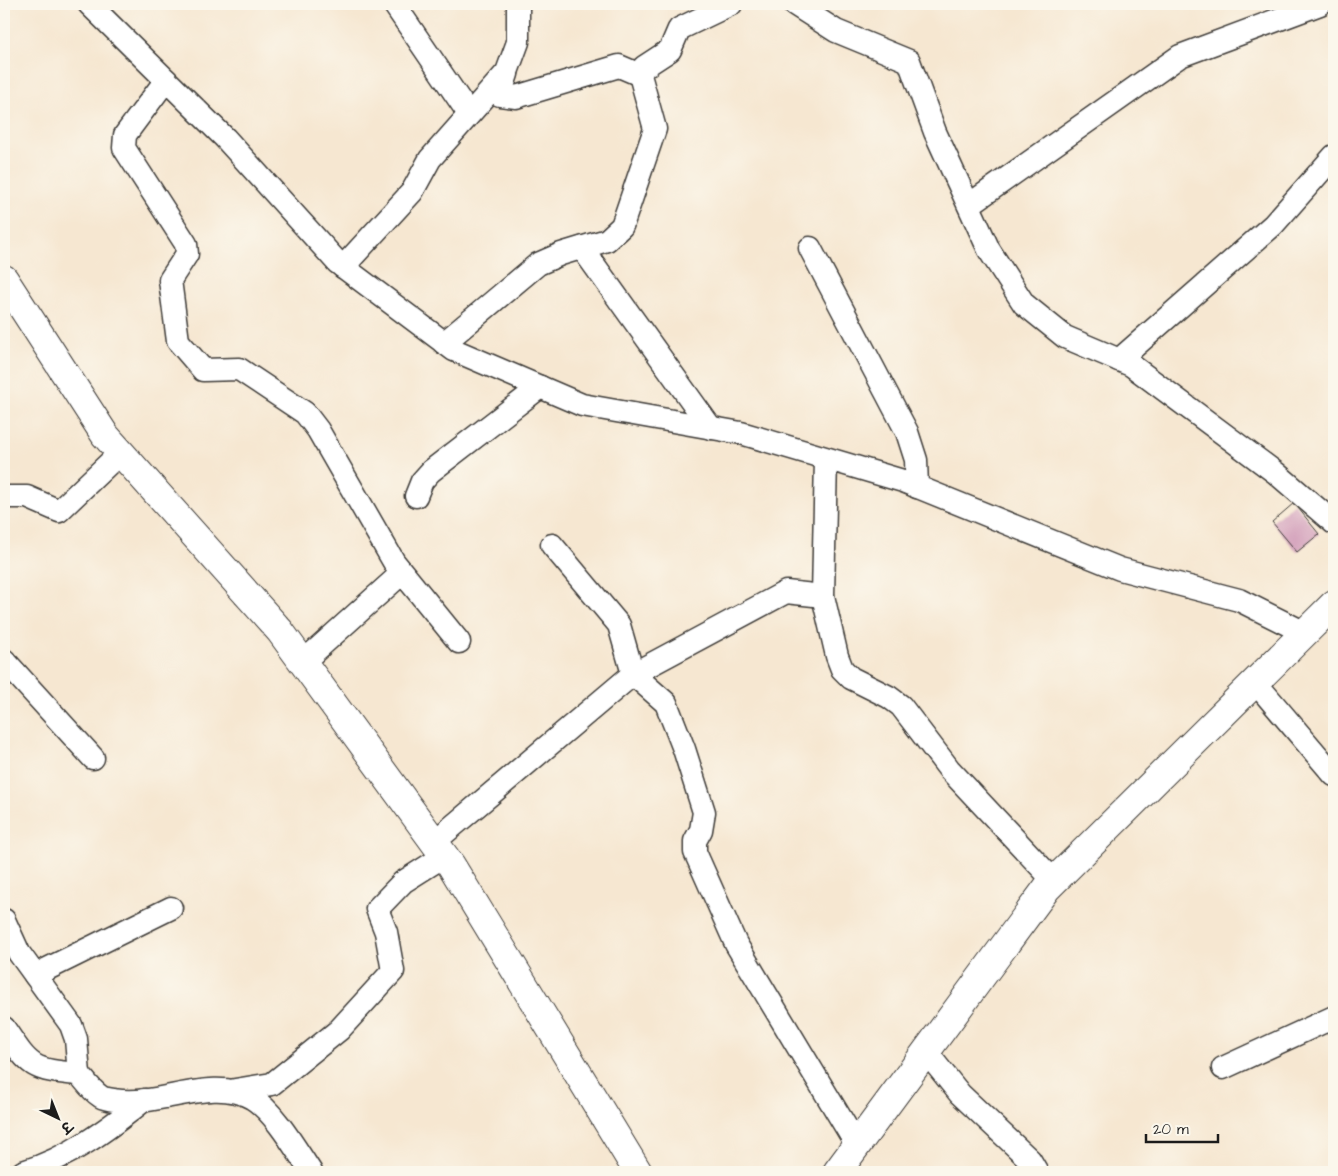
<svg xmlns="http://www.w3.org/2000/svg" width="1338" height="1176" font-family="'Architects Daughter','Playpen Sans Deva',sans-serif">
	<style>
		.building { fill: #d5a4bd }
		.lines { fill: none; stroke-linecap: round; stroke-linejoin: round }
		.minor-casing { stroke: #3d3a37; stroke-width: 25 }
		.tertiary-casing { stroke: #3d3a37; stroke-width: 30 }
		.minor { stroke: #fff; stroke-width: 22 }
		.tertiary { stroke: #fff; stroke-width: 28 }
	</style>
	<rect width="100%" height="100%" fill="#fbf7ec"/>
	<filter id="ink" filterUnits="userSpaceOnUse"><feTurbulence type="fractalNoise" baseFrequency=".02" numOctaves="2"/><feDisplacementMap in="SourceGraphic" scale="10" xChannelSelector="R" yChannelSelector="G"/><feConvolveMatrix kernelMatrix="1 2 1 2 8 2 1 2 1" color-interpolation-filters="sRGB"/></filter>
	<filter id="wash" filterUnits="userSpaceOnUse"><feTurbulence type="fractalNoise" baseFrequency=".0096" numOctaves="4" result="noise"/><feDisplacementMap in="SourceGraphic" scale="20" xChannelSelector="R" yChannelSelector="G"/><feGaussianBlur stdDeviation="1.12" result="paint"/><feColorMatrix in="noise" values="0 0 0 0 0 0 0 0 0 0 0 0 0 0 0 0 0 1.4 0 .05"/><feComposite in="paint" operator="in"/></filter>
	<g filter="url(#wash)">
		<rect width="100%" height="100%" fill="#f6e7d1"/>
		<g id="blocks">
			<polygon class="building" points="1294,503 1319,534 1297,552 1272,522"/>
		</g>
	</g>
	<g filter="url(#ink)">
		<use href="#blocks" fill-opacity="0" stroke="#3d3a37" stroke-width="1"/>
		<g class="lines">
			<defs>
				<g id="minor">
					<polyline points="89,4 225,138 338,263 454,350 582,405 741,433 903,481 1120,569 1239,600 1305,633"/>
					<polyline points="394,4 469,114"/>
					<polyline points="794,4 836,31 909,61 935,132 989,250 1024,304 1065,337 1131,365 1276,473 1334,523"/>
					<polyline points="507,74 500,95 516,97 619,66 640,75"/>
					<polyline points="166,80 125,135 124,148 186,244 187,254 170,280 178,341 203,370 239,369 305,413 318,430 394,562 459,642"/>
					<polyline points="969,205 1180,56 1320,4"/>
					<polyline points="582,248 711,428"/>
					<polyline points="810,248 907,432 916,460 917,487"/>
					<polyline points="343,267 412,192 430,159 507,72 518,42 518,4"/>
					<polyline points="444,343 538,264 561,254 607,240 622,226 655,129 640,75 644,67 670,50 679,29 731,4"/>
					<polyline points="1119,360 1273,225 1334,156"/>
					<polyline points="826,459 823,596 837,656 842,669 851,678 889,697 901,706 949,769 1054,881"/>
					<polyline points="416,496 422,481 431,471 540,387"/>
					<polyline points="4,497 27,497 59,511 121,452"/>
					<polyline points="552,545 619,625 633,674 666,703 684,749 704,812 701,830 695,841 695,852 736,944 858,1147"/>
					<polyline points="4,660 93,758"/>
					<polyline points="303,662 402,573"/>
					<polyline points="1255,682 1334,775"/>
					<polyline points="434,842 633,674 786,592 823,596"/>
					<polyline points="4,920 19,953 71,1025 76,1039 79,1074"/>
					<polyline points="35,975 171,908"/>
					<path d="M4,1028C30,1067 31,1070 79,1074C85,1081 92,1091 100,1096C103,1099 110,1099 114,1100C159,1108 211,1075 252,1098C274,1111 297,1151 311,1172"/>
					<polyline points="927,1053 960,1094 1030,1160 1037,1172"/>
					<polyline points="1223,1068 1334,1017"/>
					<polyline points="235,1090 272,1084 339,1030 393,971 386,932 377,909 403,882 444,856"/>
					<path d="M23,1172C69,1158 107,1130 144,1100"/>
				</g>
				<g id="tertiary">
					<polyline points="4,279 105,435 280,631 451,865 638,1172"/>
					<polyline points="837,1172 1047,888 1334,604"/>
				</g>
			</defs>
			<use href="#minor" class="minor-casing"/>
			<use href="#tertiary" class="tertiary-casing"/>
			<use href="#minor" class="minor"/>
			<use href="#tertiary" class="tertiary"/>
		</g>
	</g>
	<rect width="1338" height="1176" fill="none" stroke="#fbf7ec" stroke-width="20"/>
	<g transform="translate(58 1118) rotate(137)" stroke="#fbf7ec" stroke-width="4" paint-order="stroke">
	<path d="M0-4L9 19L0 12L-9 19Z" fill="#1c1c1c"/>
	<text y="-8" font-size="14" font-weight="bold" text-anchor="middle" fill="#1c1c1c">उ</text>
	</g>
	<path d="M1146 1134v8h72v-8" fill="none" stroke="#1c1c1c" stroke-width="2.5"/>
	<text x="1153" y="1134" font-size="15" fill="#1c1c1c" stroke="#fbf7ec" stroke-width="4" paint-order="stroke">20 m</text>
</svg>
